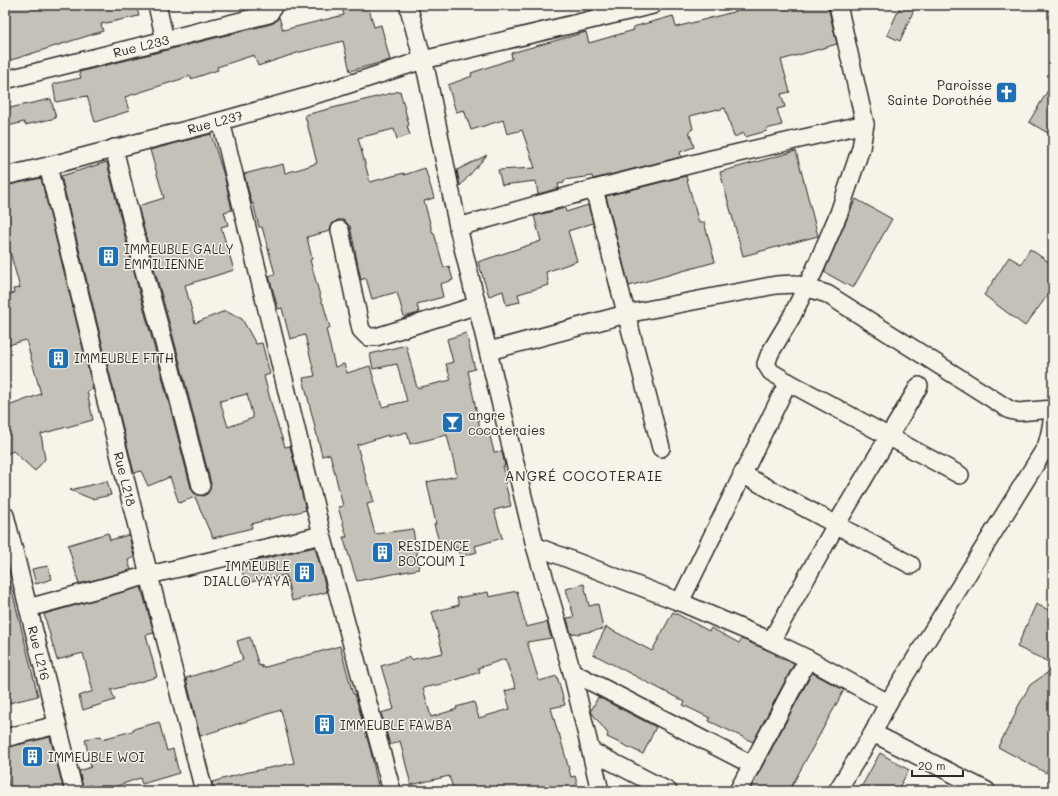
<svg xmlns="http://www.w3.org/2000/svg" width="1058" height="796" font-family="Mali,sans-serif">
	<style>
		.building { fill: #c4c1b9; stroke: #2b2b2b; fill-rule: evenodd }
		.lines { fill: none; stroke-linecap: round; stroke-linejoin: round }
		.street-casing { stroke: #2b2b2b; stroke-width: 20 }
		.street { stroke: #f7f3e8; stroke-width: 17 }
		.labels { text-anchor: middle; stroke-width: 3; stroke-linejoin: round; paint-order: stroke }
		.street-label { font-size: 13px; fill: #2b2b2b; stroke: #f7f3e8 }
		.poi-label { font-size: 13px; fill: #2b2b2b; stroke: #f7f3e8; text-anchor: start }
		.neighbourhood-label { font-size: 14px; letter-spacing: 1px; fill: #2b2b2b; stroke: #f7f3e8 }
	</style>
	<rect width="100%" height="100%" fill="#f7f3e8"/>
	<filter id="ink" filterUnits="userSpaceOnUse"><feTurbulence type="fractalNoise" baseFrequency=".025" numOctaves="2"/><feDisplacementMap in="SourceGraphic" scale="8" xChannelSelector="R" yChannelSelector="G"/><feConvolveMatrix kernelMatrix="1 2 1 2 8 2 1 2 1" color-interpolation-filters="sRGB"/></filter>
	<g filter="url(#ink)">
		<g class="building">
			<polygon points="13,5 95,5 96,8 110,5 136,5 139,16 101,24 103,31 5,62 5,8"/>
			<polygon points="341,5 368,5 374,27 381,25 390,60 350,71 343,41 297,53 258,66 254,55 217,67 218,70 191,79 191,76 125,97 129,111 95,122 87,96 56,102 53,84 81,78 79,72 271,24 275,22 279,17 283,30 344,15"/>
			<polygon points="735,5 828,5 828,7 837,44 781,60 790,92 781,94 785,107 777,109 782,125 766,129 767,131 745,137 744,133 734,137 725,108 718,110 718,109 690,116 693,129 689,131 694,147 680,152 681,157 593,179 592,176 564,180 564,183 558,184 559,188 538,194 536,181 502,185 498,170 535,168 522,130 507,134 503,120 471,130 464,110 456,112 448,85 472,76 471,73 512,59 511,53 586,32 589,43 634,30 633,27 673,16 676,27 737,11"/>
			<polygon points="901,5 916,5 900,41 887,35"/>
			<polygon points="1053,82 1053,136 1029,122"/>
			<polygon points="400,91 409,125 407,126 410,135 397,139 394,129 358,138 370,182 404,173 404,175 425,168 434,198 424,201 433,234 434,233 444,268 449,266 453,280 440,284 443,297 417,304 419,313 404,317 397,292 372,299 366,278 361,280 350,226 349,226 347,223 343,220 338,220 333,223 331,227 330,231 307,237 312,259 310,260 322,303 323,303 330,328 326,329 335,367 344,364 347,373 370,366 382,407 407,401 397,364 373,369 370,354 406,345 417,388 451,380 446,364 453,362 447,339 466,333 475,369 468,371 481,433 489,432 494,452 502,451 505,466 503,466 507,482 505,483 511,506 494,510 502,538 475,546 477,552 460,557 457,547 442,552 434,524 436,524 427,482 457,476 447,435 410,444 407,432 388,437 388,435 357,445 368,485 369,485 374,502 367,504 375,534 413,529 419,569 357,581 343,537 347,537 338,507 343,506 330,454 322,456 303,378 315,376 305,335 290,339 282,308 278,309 269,276 275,274 262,227 259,227 253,203 252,204 244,174 283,164 285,173 303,168 317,163 305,115"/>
			<polygon points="51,99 56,118 25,125 24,122 8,126 5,109"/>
			<path d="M211,134L225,179L232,210L224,212L228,225L221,227L234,270L185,285L195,323L225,311L242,319L256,344L262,343L270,374L264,376L274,414L285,447L290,446L306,510L251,524L252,528L213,538L210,530H209L195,497L179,503L170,477L148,486L141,471L134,473L61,176L107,162L133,269L157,357L191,488L194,493L198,495L204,496L208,493L210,489L211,484L177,351L153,264L138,206L164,198L150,150ZM247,394L253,418L228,427L220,401Z"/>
			<polygon points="796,151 818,236 743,256 720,172"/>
			<polygon points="487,155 460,186 457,170"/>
			<polygon points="686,176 699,223 704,222 715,262 629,286 606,196"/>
			<polygon points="41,178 93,389 87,391 93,420 41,434 45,459 35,471 13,451 5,455 5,405 11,405 41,394 26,340 5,346 5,296 14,293 13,289 20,288 5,234 5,186"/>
			<polygon points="856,199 892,219 853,288 824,272 852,207"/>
			<polygon points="588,205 593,223 568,231 577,261 546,272 549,285 518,294 520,302 506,305 503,291 489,296 478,262 541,241 534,216 565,208 566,212"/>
			<polygon points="1030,249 1053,265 1053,288 1025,326 984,295 1009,257 1021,264"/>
			<polygon points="107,481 111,495 92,499 70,490"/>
			<polygon points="108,533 110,540 129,535 134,557 128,560 131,570 79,584 68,545"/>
			<polygon points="315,547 327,592 292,601 286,575 245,583 241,564"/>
			<polygon points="48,566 52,579 36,584 32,569"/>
			<polygon points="10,582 38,696 5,704 5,583"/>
			<polygon points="584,584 589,606 598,604 603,629 577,634 576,633 571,634 567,618 574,617 566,589"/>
			<polygon points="141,587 154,633 146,635 157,677 111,690 115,700 83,710 79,696 93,691 83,653 57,660 44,614"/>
			<path d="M517,591L526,627L547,622L551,638L527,642L539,681L557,676L565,705L551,708L558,733H559L571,777L575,776L579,791H454L449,776L411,785L400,741L390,745L381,713L394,709L381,666L410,657V660L443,653L432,612L459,605L457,598L488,592L489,597ZM505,659L516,688L505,691L510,709L479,718L474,702L456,707L457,709L431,717L423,688L447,683L480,672L478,668Z"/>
			<polygon points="1036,604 1053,612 1053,664 1017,647"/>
			<polygon points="673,612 709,631 711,628 739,643 742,639 767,650 776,654 775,655 794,664 753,742 709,721 710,718 683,705 685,702 593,654 606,627 652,651"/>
			<polygon points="250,637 259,666 262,665 262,668 340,646 353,694 355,694 371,752 379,791 214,791 212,782 244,773 294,763 281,710 200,736 186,678 243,660 237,641"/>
			<polygon points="1053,669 1053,759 1046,773 998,747 1016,713 1015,712 1030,685"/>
			<polygon points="812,673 844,690 789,791 749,791"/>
			<polygon points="598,697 656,727 643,754 607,737 608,734 592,713 591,711"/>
			<polygon points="159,722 167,751 173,749 179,773 142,784 140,778 114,787 115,791 93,791 91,785 83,787 79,771 91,767 85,739 101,736 102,739 133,731 133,729"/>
			<polygon points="50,737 64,791 10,791 5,771 5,748"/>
			<polygon points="880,753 909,770 897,791 859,791"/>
		</g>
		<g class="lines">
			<defs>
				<g id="street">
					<polyline points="157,5 165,40"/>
					<polyline points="408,5 427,75 458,227 535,546 572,672 600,791"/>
					<polyline points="838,5 865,124 861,148 839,213 815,269 791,318 770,353 766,364 771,372 788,382 960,475"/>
					<polyline points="5,80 269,14 273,7 273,5"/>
					<polyline points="221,121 322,535 392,791"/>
					<polyline points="114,148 143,267 167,354 201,486"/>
					<polyline points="48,166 149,575 204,791"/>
					<polyline points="5,176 48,166 221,121 331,90 423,60 653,5"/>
					<polyline points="594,189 661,448"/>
					<polyline points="458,227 594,189 712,159 865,124"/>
					<polyline points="340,230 361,330 368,337 376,337 478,305"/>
					<polyline points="489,351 626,314 776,285 795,284 827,294 1010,410 1018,412 1053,409"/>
					<polyline points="742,474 911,565"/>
					<polyline points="5,515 74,791"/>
					<polyline points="535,546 680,602 771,641 808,659 888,703"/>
					<polyline points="680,602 788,382"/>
					<polyline points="28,608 149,575 322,535"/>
					<polyline points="771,641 836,525 919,386"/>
					<polyline points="572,672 752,765"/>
					<polyline points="873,733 987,791"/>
					<polyline points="5,738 57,725"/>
					<polyline points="591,751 668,791"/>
					<polyline points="738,791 808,659"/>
					<path d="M837,791L873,733L888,703L1046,447C1050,437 1051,426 1053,416"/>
				</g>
			</defs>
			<use href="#street" class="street-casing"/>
			<use href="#street" class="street"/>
		</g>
	</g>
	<defs>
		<symbol id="church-square" viewBox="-11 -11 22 22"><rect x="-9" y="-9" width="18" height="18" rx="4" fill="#1f6fb2" stroke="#f7f3e8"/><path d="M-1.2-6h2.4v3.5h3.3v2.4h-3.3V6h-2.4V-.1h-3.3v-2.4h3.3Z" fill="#fff"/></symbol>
		<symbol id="building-square" viewBox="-11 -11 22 22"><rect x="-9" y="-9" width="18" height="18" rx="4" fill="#1f6fb2" stroke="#f7f3e8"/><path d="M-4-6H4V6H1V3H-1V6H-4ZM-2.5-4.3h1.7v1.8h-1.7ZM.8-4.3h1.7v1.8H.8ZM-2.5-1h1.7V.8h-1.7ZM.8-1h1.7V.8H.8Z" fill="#fff"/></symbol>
		<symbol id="bar-square" viewBox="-11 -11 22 22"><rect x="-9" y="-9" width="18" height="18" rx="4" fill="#1f6fb2" stroke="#f7f3e8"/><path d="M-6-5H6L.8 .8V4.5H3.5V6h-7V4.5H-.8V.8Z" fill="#fff"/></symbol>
	</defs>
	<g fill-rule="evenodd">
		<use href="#church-square" x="994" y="80" width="25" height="25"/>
		<use href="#building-square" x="96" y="244" width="25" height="25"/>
		<use href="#building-square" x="46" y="346" width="25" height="25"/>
		<use href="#bar-square" x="440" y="410" width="25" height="25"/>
		<use href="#building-square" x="370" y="540" width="25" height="25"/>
		<use href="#building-square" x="292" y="560" width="25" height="25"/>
		<use href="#building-square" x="312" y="712" width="25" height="25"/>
		<use href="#building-square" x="20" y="744" width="25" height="25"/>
	</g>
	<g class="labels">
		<g class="street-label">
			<text transform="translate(141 46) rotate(-14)" y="5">Rue L233</text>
			<text transform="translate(215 122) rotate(-15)" y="5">Rue L237</text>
			<text transform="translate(125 479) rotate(76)" y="5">Rue L218</text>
			<text transform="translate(39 653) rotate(76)" y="5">Rue L216</text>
		</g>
		<g class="poi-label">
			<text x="992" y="90" text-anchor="end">Paroisse<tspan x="992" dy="15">Sainte Dorothée</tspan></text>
			<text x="124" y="254">IMMEUBLE GALLY<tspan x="124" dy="15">EMMILIENNE</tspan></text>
			<text x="74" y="363">IMMEUBLE FTTH</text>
			<text x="468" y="420">angre<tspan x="468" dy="15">cocoteraies</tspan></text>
			<text x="398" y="551">RESIDENCE<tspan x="398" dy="15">BOCOUM I</tspan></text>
			<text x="290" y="571" text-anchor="end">IMMEUBLE<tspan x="290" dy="15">DIALLO YAYA</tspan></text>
			<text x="340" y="730">IMMEUBLE FAWBA</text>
			<text x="48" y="762">IMMEUBLE WOI</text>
		</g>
		<g class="neighbourhood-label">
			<text x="584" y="481">ANGRÉ COCOTERAIE</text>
		</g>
	</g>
	<rect width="1058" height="796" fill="none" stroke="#f7f3e8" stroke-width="20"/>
	<rect x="10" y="10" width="1038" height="776" fill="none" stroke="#2b2b2b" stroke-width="1.5" filter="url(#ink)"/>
	<path d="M912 770v6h51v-6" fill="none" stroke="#2b2b2b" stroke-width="2"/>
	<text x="918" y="770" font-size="12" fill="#2b2b2b" stroke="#f7f3e8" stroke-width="3" paint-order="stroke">20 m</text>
</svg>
